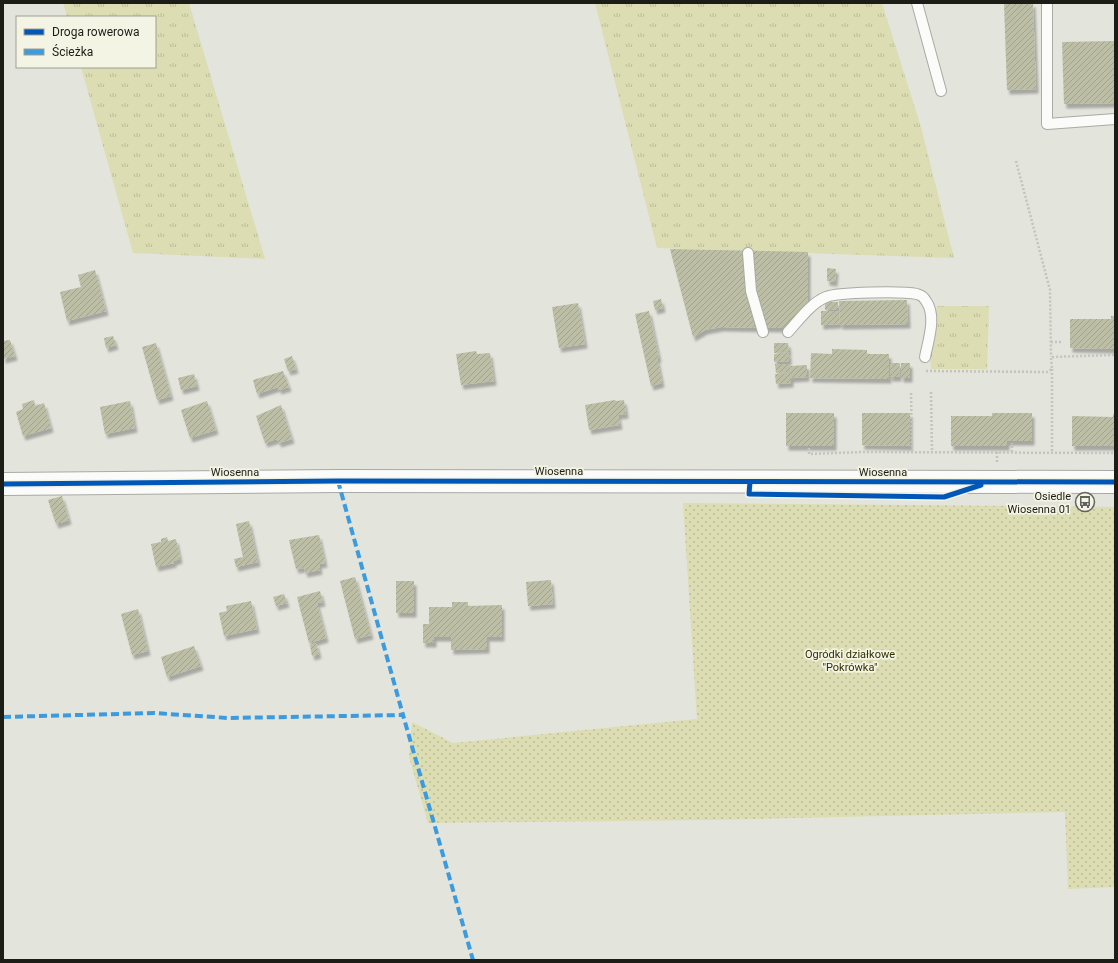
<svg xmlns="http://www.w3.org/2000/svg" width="1118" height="963" font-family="Roboto,sans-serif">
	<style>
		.grass { fill: url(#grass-tufts) }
		.garden { fill: url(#garden-dots) }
		.building { fill: url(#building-hatch); filter: url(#shadow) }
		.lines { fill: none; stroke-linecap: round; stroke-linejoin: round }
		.service-casing { stroke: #a9aaa4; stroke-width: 12 }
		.tertiary-casing { stroke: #a9aaa4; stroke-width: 24 }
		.path { stroke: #c3c3bf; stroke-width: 2.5; stroke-dasharray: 2 2; stroke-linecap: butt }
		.service { stroke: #fbfbfa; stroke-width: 10 }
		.tertiary { stroke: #fbfbfa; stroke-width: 22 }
		.quiet { stroke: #3c9bdf; stroke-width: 4; stroke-dasharray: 8 4; stroke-linecap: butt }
		.cycleway-casing { stroke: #f4f4e5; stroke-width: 8 }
		.cycleway { stroke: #0057b8; stroke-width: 5 }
		.labels { text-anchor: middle; stroke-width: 3.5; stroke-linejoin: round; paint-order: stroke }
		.street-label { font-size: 11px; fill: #1d1d18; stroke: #f4f4e5 }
		.poi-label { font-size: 11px; fill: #1d1d18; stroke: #f4f4e5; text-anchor: end }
		.park-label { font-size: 11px; fill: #302f01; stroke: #f4f4e5 }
	</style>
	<defs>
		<pattern id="grass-tufts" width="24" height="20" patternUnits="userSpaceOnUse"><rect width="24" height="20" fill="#dcddb2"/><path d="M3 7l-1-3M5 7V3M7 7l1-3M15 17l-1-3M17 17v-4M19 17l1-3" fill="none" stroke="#bcbd98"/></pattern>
		<pattern id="garden-dots" width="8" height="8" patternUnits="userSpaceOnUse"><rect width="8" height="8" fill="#dcddb2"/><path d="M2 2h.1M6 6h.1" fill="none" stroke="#bcbd98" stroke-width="1.8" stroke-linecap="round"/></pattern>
		<pattern id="building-hatch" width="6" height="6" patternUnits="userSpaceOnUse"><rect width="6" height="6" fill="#bdbea6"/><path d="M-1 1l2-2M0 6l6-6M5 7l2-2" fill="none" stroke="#a2a38e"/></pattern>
		<filter id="shadow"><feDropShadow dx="2.5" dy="4.5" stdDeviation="1" flood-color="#0004"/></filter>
	</defs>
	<rect width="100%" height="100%" fill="#e3e4dc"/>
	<g class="grass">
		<polygon points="63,3 189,3 265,259 133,253 81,67 155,67 155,17 67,17"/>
		<polygon points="595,3 882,3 921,127 954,258 657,248"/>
		<polygon points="937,306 989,306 987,369 931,369 930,346"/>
	</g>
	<polygon class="garden" points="683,503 1115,507 1115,887 1068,889 1065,812 708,820 428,823 409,757 412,722 453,743 697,719"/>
	<g class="building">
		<polygon points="1004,3 1033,3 1036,89 1007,90"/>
		<polygon points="1115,41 1115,103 1064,104 1062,42"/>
		<polygon points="670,249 808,252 808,305 787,328 721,327 705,330 693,337"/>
		<polygon points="827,268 836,269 835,282 827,281"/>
		<polygon points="95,270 106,311 67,321 60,292 81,287 78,275"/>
		<polygon points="661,299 663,308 655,310 653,301"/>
		<polygon points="907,300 908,324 840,325 839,301"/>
		<rect x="825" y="302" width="13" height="8"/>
		<polygon points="578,303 585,344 559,348 552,307"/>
		<polygon points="649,311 659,358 657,358 662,383 651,386 635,314"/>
		<polygon points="821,311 839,311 839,324 821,325"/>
		<polygon points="1111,316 1115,316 1115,349 1070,348 1070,319 1111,319"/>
		<polygon points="113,336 116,345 106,348 104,338"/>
		<polygon points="10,340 15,356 3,359 3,341"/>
		<polygon points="156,343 171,396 157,400 142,347"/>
		<polygon points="774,343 788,343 789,352 774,353"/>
		<polygon points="832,349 867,350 867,354 889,354 889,379 810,378 811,353 832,354"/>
		<polygon points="476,351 477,354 490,353 494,381 461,385 456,354"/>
		<polygon points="789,353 789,361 774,362 774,354"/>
		<polygon points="292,356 296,369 288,371 284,359"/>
		<polygon points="890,363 900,363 899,377 890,377"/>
		<rect x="901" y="363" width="9" height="15"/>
		<polygon points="775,364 790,364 790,372 776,373"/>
		<polygon points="807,365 807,377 791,378 791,383 776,384 775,374 791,373 790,366"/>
		<polygon points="283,371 289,387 279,390 278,387 257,394 253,380"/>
		<polygon points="194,374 197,386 181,390 178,378"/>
		<polygon points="34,400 35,406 44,403 51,428 23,436 16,412 23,409 22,404"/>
		<polygon points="615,400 616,401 624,400 626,414 618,415 620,425 589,430 585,405"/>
		<polygon points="130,401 135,428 105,434 100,407"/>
		<polygon points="207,401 216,430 190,438 181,410"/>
		<polygon points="281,405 292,439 279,443 277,439 265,443 256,416"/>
		<rect x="786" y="413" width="48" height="33"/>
		<polygon points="862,413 910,413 910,446 862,445"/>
		<polygon points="992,413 1032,413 1032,441 1007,441 1007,446 951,446 951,416 992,416"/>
		<polygon points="1113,414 1115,414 1115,446 1072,446 1072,416 1113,417"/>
		<polygon points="62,496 69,520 56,524 48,500"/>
		<polygon points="249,521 258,562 236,567 234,559 243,557 236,524"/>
		<polygon points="319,535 325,563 319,564 320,570 305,573 304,568 296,569 289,540"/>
		<polygon points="167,537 168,541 176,539 180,559 174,561 174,563 156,567 151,544 161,542 161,539"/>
		<polygon points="355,577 371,635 355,639 340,581"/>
		<polygon points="551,580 553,604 528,606 526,582"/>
		<rect x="396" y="581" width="18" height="32"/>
		<polygon points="320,591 323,602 317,603 326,638 309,643 297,597"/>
		<polygon points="284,594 287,603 276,606 273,597"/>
		<polygon points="251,601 257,629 224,636 219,613 227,611 226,606"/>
		<polygon points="452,602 468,602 468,606 502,605 502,637 487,637 487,649 451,650 451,637 434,637 434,643 423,643 423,624 429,624 429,607 452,607"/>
		<polygon points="138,609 148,651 132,655 121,614"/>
		<polygon points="316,643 319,654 312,656 310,645"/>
		<polygon points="194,646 201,666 167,677 161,657"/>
	</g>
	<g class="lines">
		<defs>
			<g id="service">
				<polyline points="917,3 941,91"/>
				<polyline points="1047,3 1047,124 1115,119"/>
				<polyline points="748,253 751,291 763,332"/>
				<path d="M788,332C799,320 811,303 826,297C838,292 903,291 917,294C921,295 924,297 926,301C937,316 928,341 925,357"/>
			</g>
			<polyline id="tertiary" points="3,484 338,481 1115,482"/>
		</defs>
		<use href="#service" class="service-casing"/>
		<use href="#tertiary" class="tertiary-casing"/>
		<g class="path">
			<polyline points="1016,161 1050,290 1051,357"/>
			<polyline points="1051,342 1062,342"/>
			<polyline points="1052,369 1052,452"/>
			<polyline points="926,371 1047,372 1052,369 1051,357 1115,355"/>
			<polyline points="931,392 932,452"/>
			<polyline points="911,393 912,452"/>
			<polyline points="809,448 809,454 861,452 1115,453"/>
			<polyline points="997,452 997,463"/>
			<polyline points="1012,452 1012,443"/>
		</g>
		<use href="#service" class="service"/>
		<use href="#tertiary" class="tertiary"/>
		<g class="quiet">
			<polyline points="338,481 403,715"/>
			<polyline points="3,717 154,713 228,718 403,715 473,960"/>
		</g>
		<defs>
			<g id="cycleway">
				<polyline points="750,482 749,494 944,497 981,485"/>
				<polyline points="3,484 338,481 1115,482"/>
			</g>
		</defs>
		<use href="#cycleway" class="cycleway-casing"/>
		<use href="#cycleway" class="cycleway"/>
	</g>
	<defs>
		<symbol id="bus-ring" viewBox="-11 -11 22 22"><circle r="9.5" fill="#f4f4e5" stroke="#62635d" stroke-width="1.5"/><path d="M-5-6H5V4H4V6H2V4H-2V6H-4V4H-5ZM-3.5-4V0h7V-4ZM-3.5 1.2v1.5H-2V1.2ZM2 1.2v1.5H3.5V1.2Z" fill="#62635d"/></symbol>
	</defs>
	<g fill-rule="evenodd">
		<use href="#bus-ring" x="1074" y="491" width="22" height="22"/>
	</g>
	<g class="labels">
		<g class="street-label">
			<text x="559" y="475">Wiosenna</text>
			<text x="235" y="476">Wiosenna</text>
			<text x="883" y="476">Wiosenna</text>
		</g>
		<g class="poi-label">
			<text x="1071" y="500">Osiedle<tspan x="1071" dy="13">Wiosenna 01</tspan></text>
		</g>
		<g class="park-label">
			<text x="850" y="658">Ogródki działkowe<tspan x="850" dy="13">"Pokrówka"</tspan></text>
		</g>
	</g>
	<rect width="1118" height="963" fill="none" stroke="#1d1d18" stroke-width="8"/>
	<rect x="16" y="16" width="140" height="52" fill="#f4f4e5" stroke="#9e9e93"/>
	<rect x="24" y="29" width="20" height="6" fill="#0057b8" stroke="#9e9e93"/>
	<text x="52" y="36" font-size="12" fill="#1d1d18">Droga rowerowa</text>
	<rect x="24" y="49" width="20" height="6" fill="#3c9bdf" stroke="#9e9e93"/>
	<text x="52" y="56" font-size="12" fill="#1d1d18">Ścieżka</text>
</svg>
